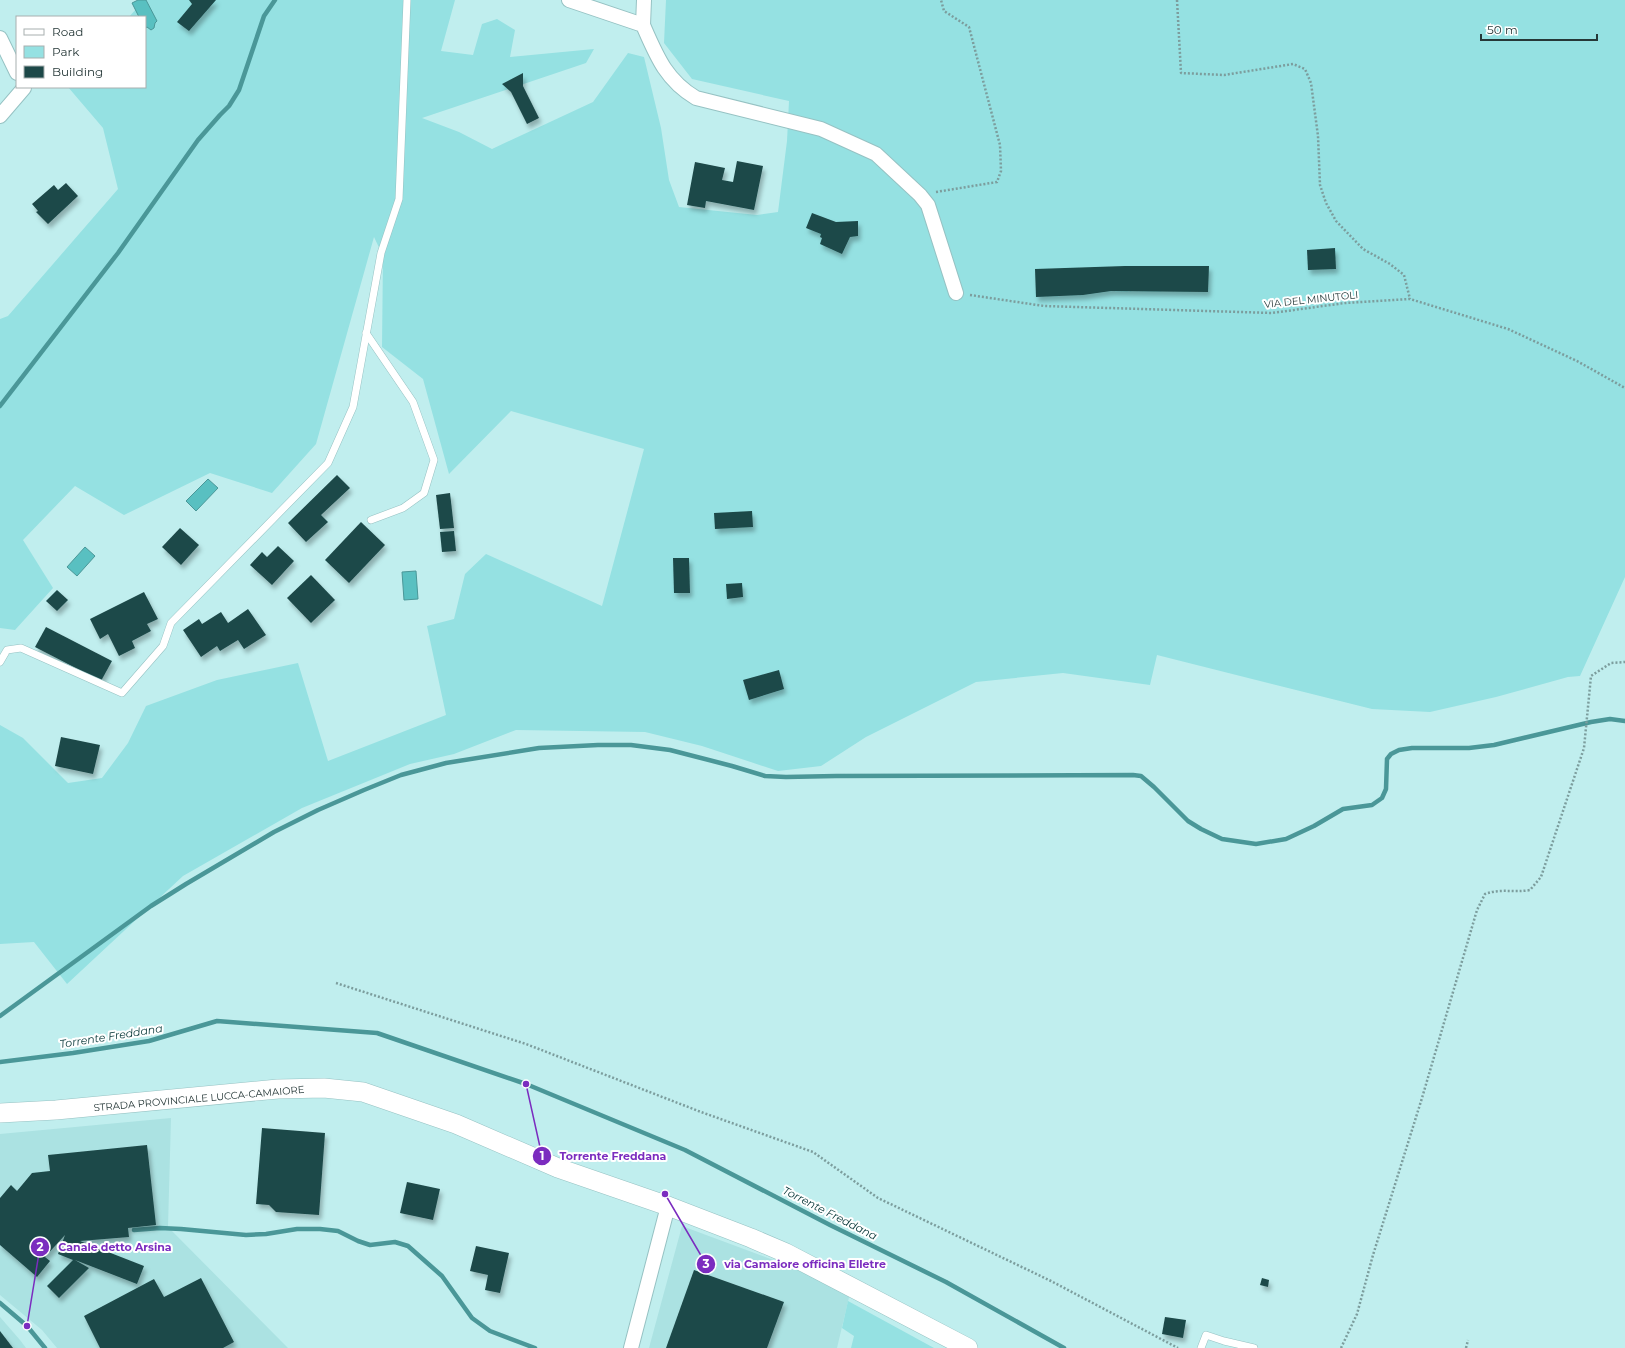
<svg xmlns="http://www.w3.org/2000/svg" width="1625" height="1348" font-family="Montserrat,sans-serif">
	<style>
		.built { fill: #abe2e2 }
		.green { fill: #95e1e2 }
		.water { fill: #59c0c1; stroke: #4a9798 }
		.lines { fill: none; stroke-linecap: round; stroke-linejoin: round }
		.stream { stroke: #4a9798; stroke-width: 4.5 }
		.building { fill: #1d4848; filter: url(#shadow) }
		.lane-casing { stroke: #96c2c3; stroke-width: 8 }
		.street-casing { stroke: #96c2c3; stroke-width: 16 }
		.secondary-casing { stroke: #96c2c3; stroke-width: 20 }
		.path { stroke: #7c9d9d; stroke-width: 2.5; stroke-dasharray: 2 2; stroke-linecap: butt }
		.lane { stroke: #fff; stroke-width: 7 }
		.street { stroke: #fff; stroke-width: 14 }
		.secondary { stroke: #fff; stroke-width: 19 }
		.labels { text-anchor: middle; stroke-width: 4; stroke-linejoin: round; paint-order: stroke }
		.street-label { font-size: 10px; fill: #263838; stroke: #fff }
		.water-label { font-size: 11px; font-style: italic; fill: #003233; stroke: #fff }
		.leader { fill: none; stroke: #7b2cbf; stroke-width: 1.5 }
		.callout-dot { fill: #7b2cbf; stroke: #fff; stroke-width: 1.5 }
		.mark-label { font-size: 12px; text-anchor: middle; font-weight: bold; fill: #fff }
		.callout-label { font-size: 11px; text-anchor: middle; font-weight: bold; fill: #7b2cbf; stroke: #fff; stroke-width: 4; stroke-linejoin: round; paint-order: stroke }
	</style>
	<defs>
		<filter id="shadow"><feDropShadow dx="2.5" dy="4.5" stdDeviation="2" flood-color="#0004"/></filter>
	</defs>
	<rect width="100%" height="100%" fill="#c0eeee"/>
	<g class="built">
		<polygon points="171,1118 168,1227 288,1348 57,1348 42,1330 0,1295 0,1134"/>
		<polygon points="682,1226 851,1289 837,1348 649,1348"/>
		<polygon points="0,1317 20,1340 26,1348 0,1348"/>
	</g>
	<g class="green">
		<polygon points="144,0 455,0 441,51 473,55 482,24 497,19 515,30 510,57 594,49 586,63 422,118 459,132 492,149 593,102 628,53 644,57 661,128 669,180 679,207 757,215 778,212 787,141 789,101 692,79 664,43 666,0 1625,0 1625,577 1580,676 1568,677 1496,697 1430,712 1372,709 1157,655 1150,685 1063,673 976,682 866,737 821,766 778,771 702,746 645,732 516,730 454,754 410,764 302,808 183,876 67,984 34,942 0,944 0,725 23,738 68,783 102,778 128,743 146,706 217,680 298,663 328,761 446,715 427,626 454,619 465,574 486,554 602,606 644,449 511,411 449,474 423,379 382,347 383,256 374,237 316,444 272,493 210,473 124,515 75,486 23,540 53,588 15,630 0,628 0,319 8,316 118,189 103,128 68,87 145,87 145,17 129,17"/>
		<polygon points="848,1301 934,1348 851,1348 854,1336 842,1328"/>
	</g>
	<g class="water">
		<polygon points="138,0 146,0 157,21 155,23 154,28 151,30 147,27 145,28 145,17 139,17 132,3"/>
		<polygon points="208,479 218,488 196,511 186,501"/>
		<polygon points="85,547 95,556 77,576 67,567"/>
		<polygon points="416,571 418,599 404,600 402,572"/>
	</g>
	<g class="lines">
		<g class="stream">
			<polyline points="0,406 118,253 198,140 220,115 229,106 239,90 264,16 275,0"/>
			<polyline points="0,1016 151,906 186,884 274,832 318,810 364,790 401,775 446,763 539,748 598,745 631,745 670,750 732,766 765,776 786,777 836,776 1133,775 1141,776 1154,787 1188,821 1201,829 1222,839 1256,844 1286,839 1314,826 1343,809 1372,805 1382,798 1386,789 1387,759 1391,754 1399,750 1412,748 1469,748 1494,745 1591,722 1610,719 1625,721"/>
			<polyline points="0,1062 73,1053 149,1041 217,1021 377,1033 526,1084 685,1150 830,1225 946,1282 1064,1348"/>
			<polyline points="134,1230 160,1228 181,1229 246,1235 266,1234 297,1229 320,1229 338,1231 358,1241 370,1245 395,1242 408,1246 442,1276 472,1318 490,1331 535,1348"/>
			<polyline points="0,1303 27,1326 45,1348"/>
		</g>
	</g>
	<g class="building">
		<polygon points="189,0 216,0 189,31 177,22 192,4"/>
		<polygon points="523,73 523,86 539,118 527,124 511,92 502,84"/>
		<polygon points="737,161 763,166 754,210 706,201 705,208 687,205 695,162 725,168 722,180 733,182"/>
		<polygon points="66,183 78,196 48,224 36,212 38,211 32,204 54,185 58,190"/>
		<polygon points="812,213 836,222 858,221 858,236 850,237 842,254 820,244 822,238 820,237 821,234 806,228"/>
		<polygon points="1335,248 1336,269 1308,270 1307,250"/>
		<polygon points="1125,266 1209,266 1208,292 1111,291 1083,295 1036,297 1035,269"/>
		<polygon points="337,475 350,488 321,515 328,522 306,542 288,523"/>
		<polygon points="450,493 454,528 440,529 436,495"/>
		<polygon points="752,511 753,527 715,529 714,513"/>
		<polygon points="361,522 385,545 349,583 325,560"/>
		<polygon points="180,528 199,545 181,565 162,547"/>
		<polygon points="454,531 456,551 442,552 440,532"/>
		<polygon points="278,546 294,561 272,585 250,565 262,552 267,557"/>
		<polygon points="673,558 689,558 690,593 674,593"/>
		<polygon points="311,575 335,600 311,623 287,598"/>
		<polygon points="742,583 743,597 727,599 726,584"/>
		<polygon points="57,590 68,600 57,611 46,601"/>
		<polygon points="144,592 158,619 147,624 151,631 132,641 135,648 119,656 108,634 100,639 90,619"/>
		<polygon points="248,609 266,635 244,649 238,640 220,651 217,646 201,657 183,630 199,619 202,624 221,612 228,623"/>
		<polygon points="46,627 112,661 101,681 35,647"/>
		<polygon points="779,670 784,689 749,700 743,680"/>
		<polygon points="61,737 100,745 93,774 55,766"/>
		<polygon points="262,1128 325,1133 319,1215 276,1212 269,1205 256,1204"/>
		<polygon points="147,1145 156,1225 128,1228 129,1237 80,1241 144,1266 137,1284 75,1260 89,1268 59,1298 47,1286 73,1260 58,1254 65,1235 45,1257 50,1261 37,1277 0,1245 0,1198 11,1185 17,1191 32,1173 50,1171 48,1155"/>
		<polygon points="407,1182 440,1189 433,1220 400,1213"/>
		<polygon points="476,1246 509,1253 500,1293 485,1290 488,1275 470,1271"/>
		<polygon points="694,1270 784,1302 767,1348 666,1348"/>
		<polygon points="201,1278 234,1342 223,1348 100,1348 84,1316 154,1279 164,1297"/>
		<polygon points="1262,1278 1269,1280 1268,1287 1260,1285"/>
		<polygon points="1165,1317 1186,1320 1183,1338 1162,1334"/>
		<polygon points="0,1331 13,1348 0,1348"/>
	</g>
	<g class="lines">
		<defs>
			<g id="lane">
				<polyline points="366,333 413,402 434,460 424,493 403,508 371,520"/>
				<polyline points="0,662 7,650 21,648 122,693 163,646 171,623 328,463 353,407 381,253 399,199 407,0"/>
				<polyline points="1201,1348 1206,1335 1224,1341 1254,1348"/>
			</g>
			<g id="street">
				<path d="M569,0L643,25C657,57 666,80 696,98L821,129L876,154L920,195L928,205L956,293"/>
				<polyline points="643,25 644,0"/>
				<polyline points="0,38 17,73"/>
				<polyline points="0,116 24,88 24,87"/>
				<polyline points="631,1348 668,1206"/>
			</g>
			<polyline id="secondary" points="0,1113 56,1110 278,1089 324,1088 363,1092 456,1124 558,1168 668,1206 751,1238 786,1253 968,1348"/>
		</defs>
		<use href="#lane" class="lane-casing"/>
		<use href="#street" class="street-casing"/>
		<use href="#secondary" class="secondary-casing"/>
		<g class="path">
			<polyline points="1177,0 1181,73 1224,75 1293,64 1305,69 1311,83 1318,136 1320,185 1326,203 1336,221 1363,249 1390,264 1404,275 1410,299"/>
			<polyline points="936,192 997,182 1001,171 1000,145 969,27 944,11 941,0"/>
			<polyline points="970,295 1044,306 1272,313 1345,303 1410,299 1508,329 1577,361 1625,388"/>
			<polyline points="336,983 526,1044 701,1112 813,1152 878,1198 1051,1281 1178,1348"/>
			<path d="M1341,1348L1357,1314L1373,1255L1422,1098L1477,910L1485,894C1502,888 1513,893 1530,890L1541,877L1584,748L1591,676L1611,663L1625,662"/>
			<polyline points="1466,1348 1468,1340"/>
		</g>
		<use href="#lane" class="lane"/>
		<use href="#street" class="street"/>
		<use href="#secondary" class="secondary"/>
	</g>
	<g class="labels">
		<g class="street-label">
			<text transform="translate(1311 299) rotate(-6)" y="4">VIA DEL MINUTOLI</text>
			<text transform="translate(199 1098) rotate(-5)" y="4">STRADA PROVINCIALE LUCCA-CAMAIORE</text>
		</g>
		<g class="water-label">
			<text transform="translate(111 1036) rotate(-9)" y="4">Torrente Freddana</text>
			<text transform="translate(830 1213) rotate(27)" y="4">Torrente Freddana</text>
		</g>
	</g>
	<path class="leader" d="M526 1084L542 1156M27 1326L40 1247M665 1194L706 1264"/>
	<g class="callout-dot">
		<circle cx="526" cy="1084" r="4"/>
		<circle cx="27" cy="1326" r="4"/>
		<circle cx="665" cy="1194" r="4"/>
		<circle cx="542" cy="1156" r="10"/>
		<circle cx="40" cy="1247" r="10"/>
		<circle cx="706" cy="1264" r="10"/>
	</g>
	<g class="mark-label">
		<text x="542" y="1160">1</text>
		<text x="40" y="1251">2</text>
		<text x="706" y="1268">3</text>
	</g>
	<g class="callout-label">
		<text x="613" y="1160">Torrente Freddana</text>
		<text x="115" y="1251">Canale detto Arsina</text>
		<text x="805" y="1268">via Camaiore officina Elletre</text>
	</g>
	<rect x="16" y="16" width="130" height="72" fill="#ffffff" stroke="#a8afaf"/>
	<rect x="24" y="29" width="20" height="6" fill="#ffffff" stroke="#a8afaf"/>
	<text x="52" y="36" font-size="12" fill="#263838">Road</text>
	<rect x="24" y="46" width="20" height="12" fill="#95e1e2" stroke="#a8afaf"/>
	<text x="52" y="56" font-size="12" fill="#263838">Park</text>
	<rect x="24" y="66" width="20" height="12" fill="#1d4848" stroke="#a8afaf"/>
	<text x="52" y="76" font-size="12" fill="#263838">Building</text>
	<path d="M1481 34v6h116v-6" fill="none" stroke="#263838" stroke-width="2"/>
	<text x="1487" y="34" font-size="12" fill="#263838" stroke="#ffffff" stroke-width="3" paint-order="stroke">50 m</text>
</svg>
